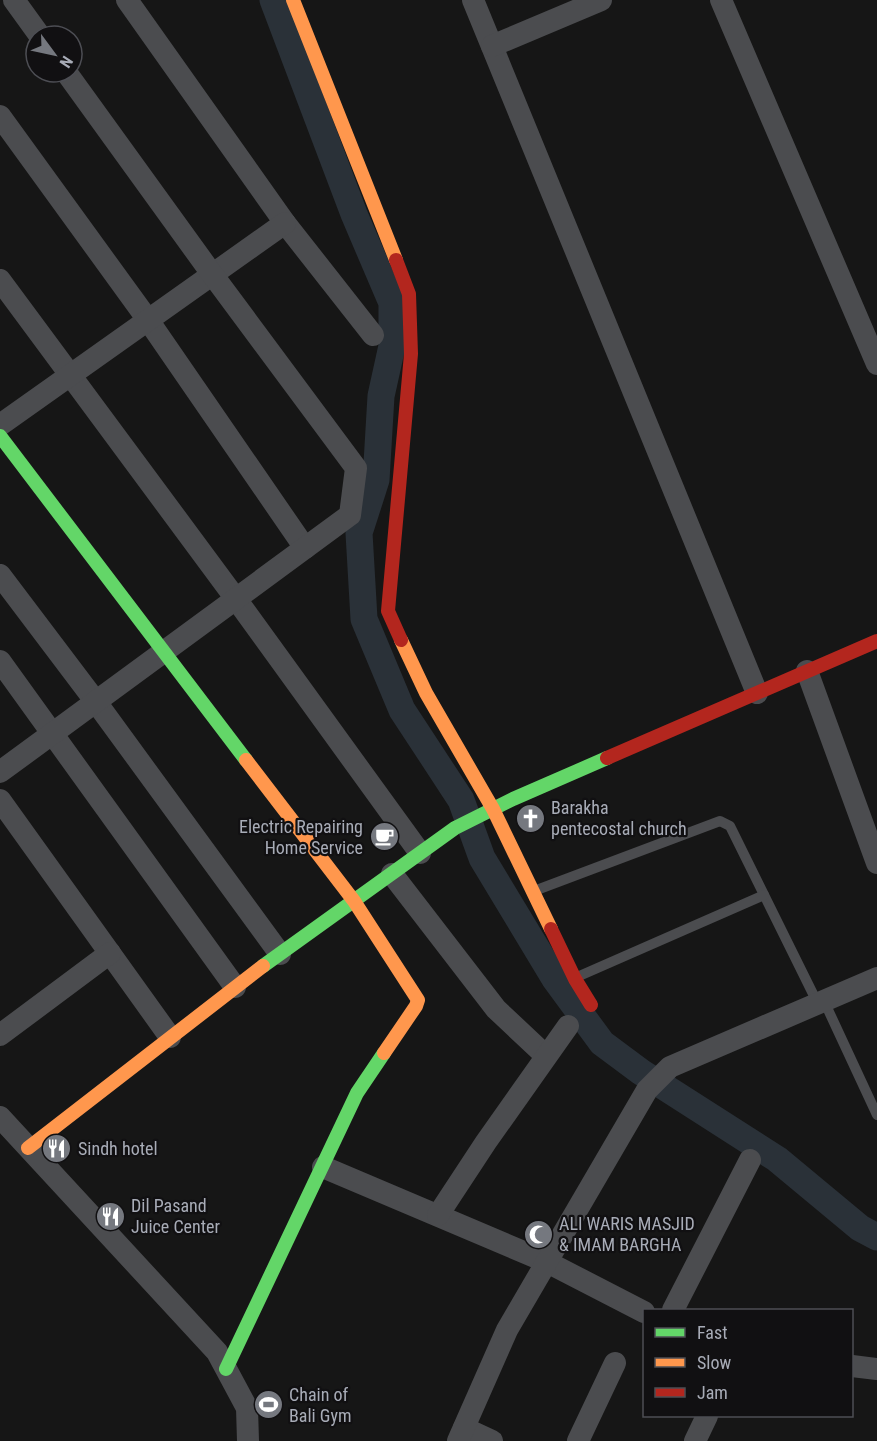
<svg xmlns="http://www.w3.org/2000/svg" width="877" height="1441" font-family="'Roboto Condensed',sans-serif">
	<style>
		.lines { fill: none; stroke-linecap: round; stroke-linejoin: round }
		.canal { stroke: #2a3138; stroke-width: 27 }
		.lane { stroke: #4b4c4f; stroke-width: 10 }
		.street { stroke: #4b4c4f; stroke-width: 22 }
		.fast { stroke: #63d668; stroke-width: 14 }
		.slow { stroke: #ff974d; stroke-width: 14 }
		.jam { stroke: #b3261e; stroke-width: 14 }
		.labels { text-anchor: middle; stroke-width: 4.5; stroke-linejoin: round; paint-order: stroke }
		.poi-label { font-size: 18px; fill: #a8acb7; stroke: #111012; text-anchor: start }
	</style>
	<rect width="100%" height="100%" fill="#161616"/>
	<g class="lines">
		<polyline class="canal" points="273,0 354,214 392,303 392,346 381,396 376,480 359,533 364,619 402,710 461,800 482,858 555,979 602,1043 641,1072 777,1159 860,1228 877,1237"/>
		<g class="lane">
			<polyline points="534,891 720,821 730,826 818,1004"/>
			<polyline points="577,977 764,895"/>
			<polyline points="824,1001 877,1115"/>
		</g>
		<g class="street">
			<polyline points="14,0 40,36"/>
			<polyline points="127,0 285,223 373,335"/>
			<polyline points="473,0 757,693"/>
			<polyline points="721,0 877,364"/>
			<polyline points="492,46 601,0"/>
			<polyline points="0,116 148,320 305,548"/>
			<polyline points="0,280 236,599 420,853"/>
			<polyline points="0,425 285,223"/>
			<polyline points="0,575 96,702 280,954"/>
			<polyline points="0,661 235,987"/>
			<polyline points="807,671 877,863"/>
			<polyline points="0,772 350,515 356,468 212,274 66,72"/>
			<polyline points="0,800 170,1037"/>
			<polyline points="392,874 496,1009 546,1056"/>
			<polyline points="0,1035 110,953"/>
			<polyline points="0,1117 217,1352 247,1408 248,1441"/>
			<polyline points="323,1167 547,1262 644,1312"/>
			<polyline points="438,1215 486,1142 568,1026"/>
			<polyline points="673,1310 750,1160"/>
			<polyline points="852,1366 877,1369"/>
			<polyline points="464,1428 492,1441"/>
			<polyline points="458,1441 507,1330 647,1090 670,1067 877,978"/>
			<polyline points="578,1441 615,1363"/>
			<polyline points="695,1441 707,1416"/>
		</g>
		<g class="fast">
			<polyline points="0,436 246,760"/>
			<polyline points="263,966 455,828 513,799 607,758"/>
			<polyline points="226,1369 357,1093 384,1053"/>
		</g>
		<g class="slow">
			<polyline points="293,0 396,260"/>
			<polyline points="401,640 426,693 493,809 551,929"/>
			<polyline points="246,760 354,901 418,1000 416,1006 384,1053"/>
			<polyline points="28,1148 263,966"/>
		</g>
		<g class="jam">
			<polyline points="396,260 409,294 411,354 388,611 401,640"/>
			<polyline points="607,758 877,641"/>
			<polyline points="551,929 575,979 591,1005"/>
		</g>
	</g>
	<defs>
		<symbol id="church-disc" viewBox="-11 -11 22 22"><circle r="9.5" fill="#75787f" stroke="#111012"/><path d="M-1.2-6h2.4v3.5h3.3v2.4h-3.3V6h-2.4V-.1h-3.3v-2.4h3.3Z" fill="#fff"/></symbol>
		<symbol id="cafe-disc" viewBox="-11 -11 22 22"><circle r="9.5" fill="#75787f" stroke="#111012"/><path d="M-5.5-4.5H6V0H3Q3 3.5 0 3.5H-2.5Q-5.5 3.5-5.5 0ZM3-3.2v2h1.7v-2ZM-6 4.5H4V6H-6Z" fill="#fff"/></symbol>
		<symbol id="restaurant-disc" viewBox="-11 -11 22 22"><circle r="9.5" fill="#75787f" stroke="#111012"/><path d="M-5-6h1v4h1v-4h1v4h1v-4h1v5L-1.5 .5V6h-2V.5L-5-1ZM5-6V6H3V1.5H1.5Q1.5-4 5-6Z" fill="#fff"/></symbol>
		<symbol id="mosque-disc" viewBox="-11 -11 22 22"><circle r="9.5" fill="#75787f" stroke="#111012"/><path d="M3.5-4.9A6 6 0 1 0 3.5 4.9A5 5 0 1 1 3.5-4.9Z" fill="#fff"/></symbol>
		<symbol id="stadium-disc" viewBox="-11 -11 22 22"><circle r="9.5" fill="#75787f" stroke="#111012"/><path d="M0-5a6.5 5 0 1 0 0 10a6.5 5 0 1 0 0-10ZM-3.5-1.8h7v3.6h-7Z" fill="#fff"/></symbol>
	</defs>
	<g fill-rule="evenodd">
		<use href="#church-disc" x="514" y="802" width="33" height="33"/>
		<use href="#cafe-disc" x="368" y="820" width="33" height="33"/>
		<use href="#restaurant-disc" x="40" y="1132" width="33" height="33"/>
		<use href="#restaurant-disc" x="94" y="1200" width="33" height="33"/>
		<use href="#mosque-disc" x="522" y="1218" width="33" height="33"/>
		<use href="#stadium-disc" x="252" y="1388" width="33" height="33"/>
	</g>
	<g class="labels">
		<g class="poi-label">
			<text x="551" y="814">Barakha<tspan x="551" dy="21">pentecostal church</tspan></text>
			<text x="363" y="833" text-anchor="end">Electric Repairing<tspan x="363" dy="21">Home Service</tspan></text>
			<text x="78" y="1155">Sindh hotel</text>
			<text x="131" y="1212">Dil Pasand<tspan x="131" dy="21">Juice Center</tspan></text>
			<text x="559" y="1230">ALI WARIS MASJID<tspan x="559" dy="21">&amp; IMAM BARGHA</tspan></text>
			<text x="289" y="1401">Chain of<tspan x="289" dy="21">Bali Gym</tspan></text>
		</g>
	</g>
	<rect x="643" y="1309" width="210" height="108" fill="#111012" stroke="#4d4e54" stroke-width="1.5"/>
	<rect x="655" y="1328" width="30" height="9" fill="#63d668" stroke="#4d4e54" stroke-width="1.5"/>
	<text x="697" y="1339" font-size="18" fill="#a8acb7">Fast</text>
	<rect x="655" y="1358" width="30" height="9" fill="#ff974d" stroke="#4d4e54" stroke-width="1.5"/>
	<text x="697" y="1369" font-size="18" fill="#a8acb7">Slow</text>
	<rect x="655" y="1388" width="30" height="9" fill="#b3261e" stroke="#4d4e54" stroke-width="1.5"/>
	<text x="697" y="1399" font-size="18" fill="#a8acb7">Jam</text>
	<g transform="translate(54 54) rotate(123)"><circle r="28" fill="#111012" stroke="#4d4e54" stroke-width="1.5"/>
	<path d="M0-4.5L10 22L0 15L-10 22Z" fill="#75787f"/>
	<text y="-9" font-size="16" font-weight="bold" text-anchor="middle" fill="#a8acb7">N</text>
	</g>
</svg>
